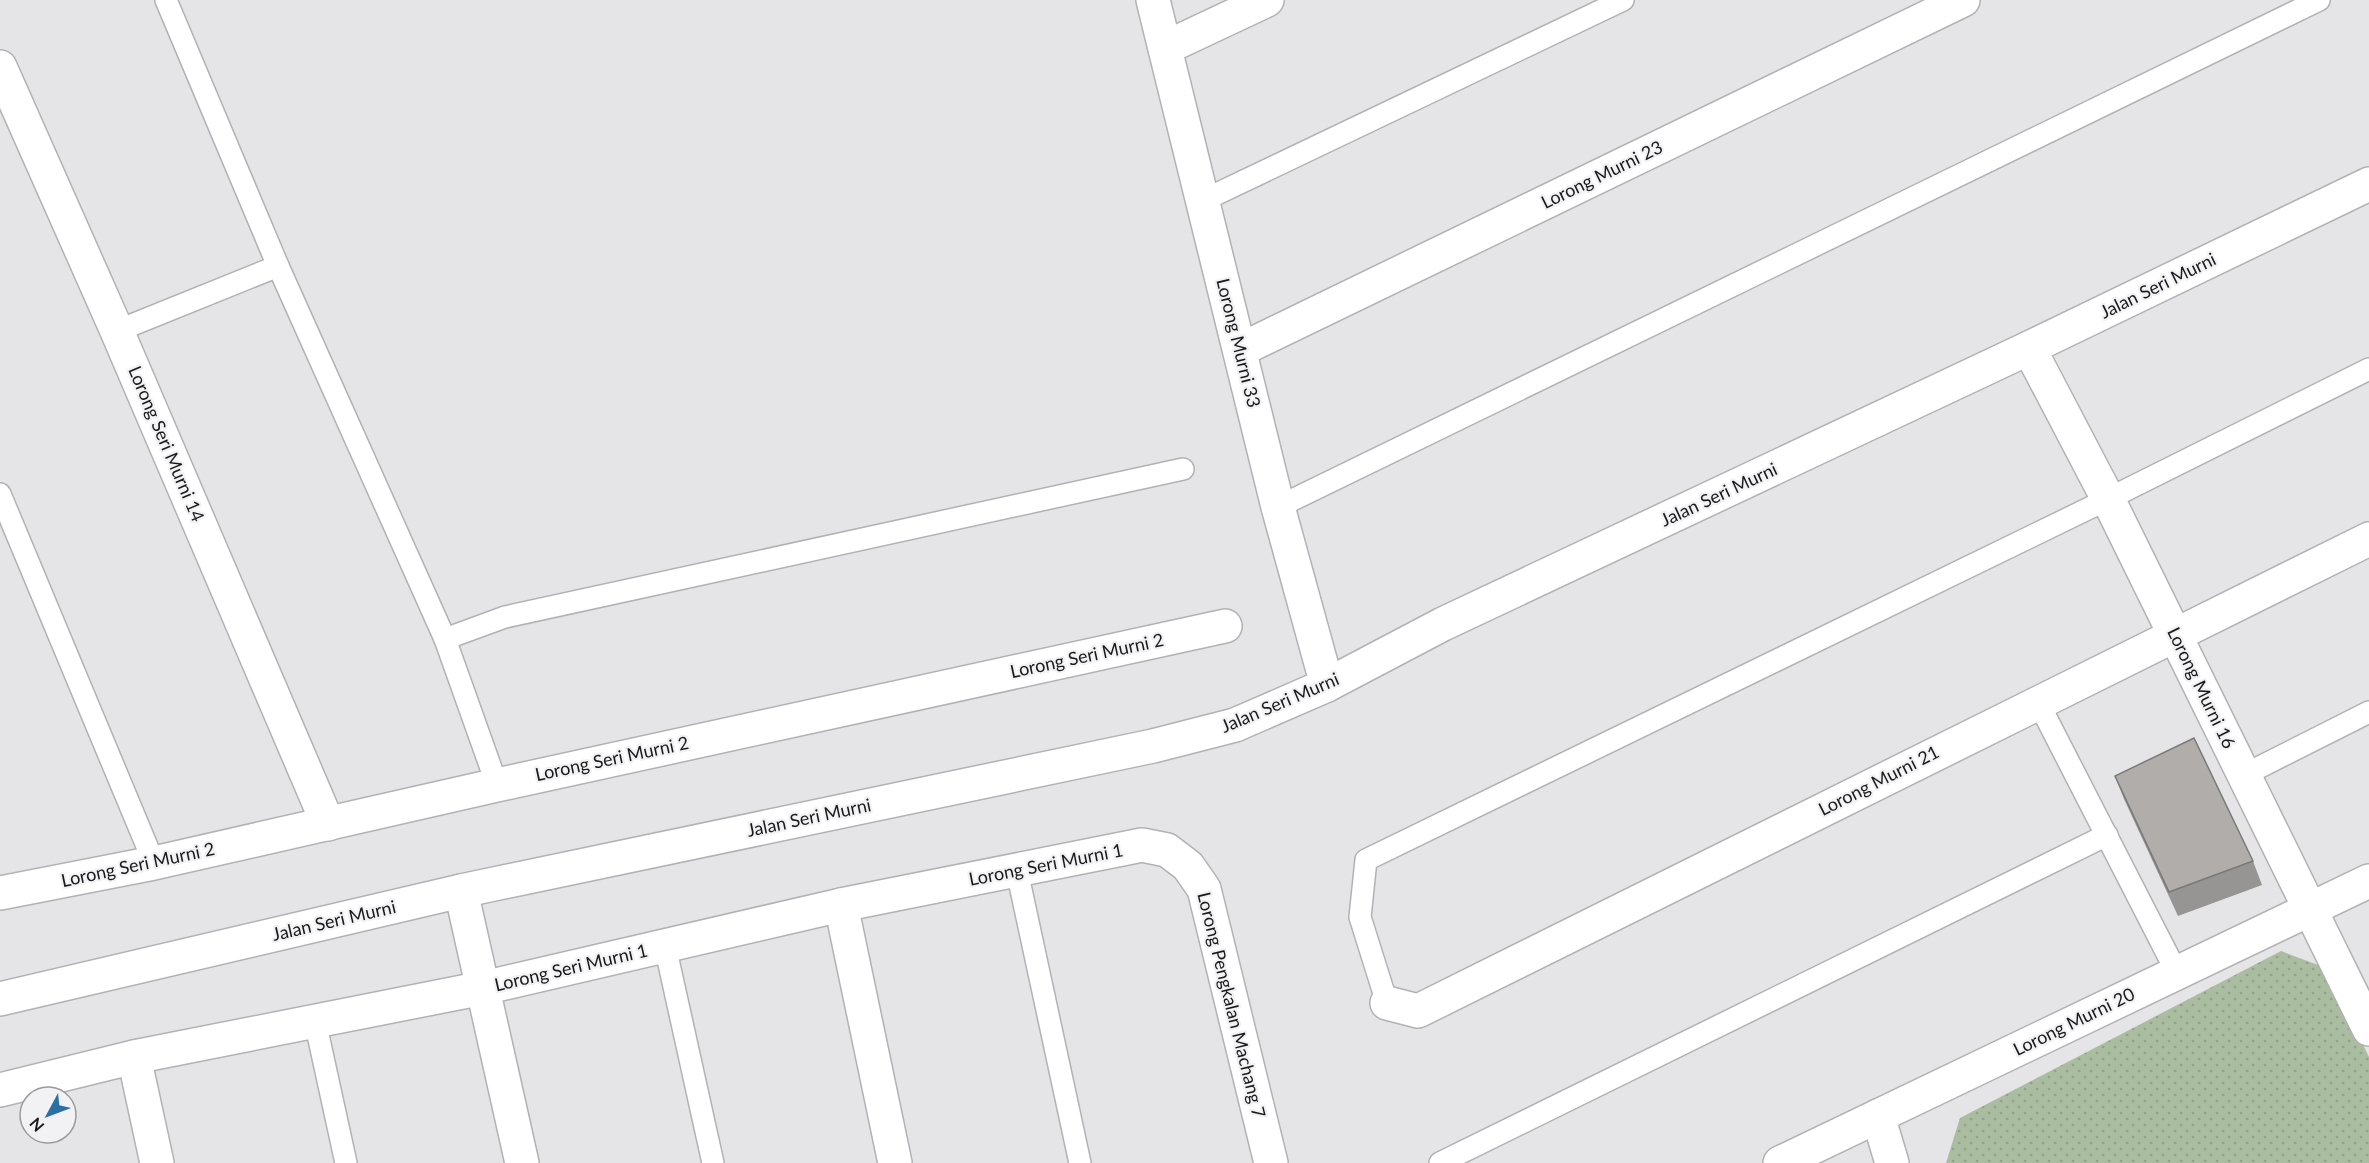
<svg xmlns="http://www.w3.org/2000/svg" width="2369" height="1163" font-family="Lato,sans-serif">
	<style>
		.park { fill: url(#park-dots) }
		.lines { fill: none; stroke-linecap: round; stroke-linejoin: round }
		.lane-casing { stroke: #b2b2b5; stroke-width: 24 }
		.street-casing { stroke: #b2b2b5; stroke-width: 36 }
		.secondary-casing { stroke: #b2b2b5; stroke-width: 36 }
		.lane { stroke: #fff; stroke-width: 21 }
		.street { stroke: #fff; stroke-width: 33 }
		.secondary { stroke: #fff; stroke-width: 33 }
		.wall { fill: #979593 }
		.building { fill: #b0adab; stroke: #7b7978; stroke-width: 1.5 }
		.labels { text-anchor: middle; stroke-width: 4.5; stroke-linejoin: round; paint-order: stroke }
		.street-label { font-size: 18px; fill: #19191a; stroke: #f2f2f5 }
	</style>
	<defs>
		<pattern id="park-dots" width="8" height="8" patternUnits="userSpaceOnUse" patternTransform="scale(1.5)"><rect width="8" height="8" fill="#aabda0"/><path d="M2 2h.1M6 6h.1" fill="none" stroke="#92a289" stroke-width="1.8" stroke-linecap="round"/></pattern>
	</defs>
	<rect width="100%" height="100%" fill="#e5e5e8"/>
	<polygon class="park" points="2281,951 2326,968 2369,1057 2369,1163 1946,1163 1960,1118"/>
	<g class="lines">
		<defs>
			<g id="lane">
				<polyline points="166,0 278,266 445,639 497,785"/>
				<polyline points="1202,201 1623,0"/>
				<polyline points="117,331 278,266"/>
				<polyline points="0,494 154,863"/>
				<polyline points="1278,507 2319,0"/>
				<polyline points="445,639 505,617 1183,469"/>
				<polyline points="2038,702 2177,973"/>
				<polyline points="2244,775 2369,712"/>
				<polyline points="1017,871 1080,1163"/>
				<polyline points="665,946 713,1163"/>
				<polyline points="1387,1003 1360,917 1366,860 2108,499 2369,369"/>
				<polyline points="315,1021 346,1163"/>
				<polyline points="1440,1163 2107,835"/>
			</g>
			<g id="street">
				<polyline points="1153,0 1278,507 1327,685"/>
				<polyline points="1165,48 1267,0"/>
				<polyline points="0,67 117,331 328,824"/>
				<polyline points="2029,348 2108,499 2369,1029"/>
				<polyline points="1240,350 1963,0"/>
				<polyline points="461,891 522,1163"/>
				<polyline points="0,893 154,863 497,785 1225,626"/>
				<polyline points="841,905 895,1163"/>
				<polyline points="1387,1003 1418,1011 2369,539"/>
				<polyline points="134,1057 157,1163"/>
				<polyline points="0,1090 134,1057 483,988 841,905 1142,845 1167,850 1188,866 1204,889 1271,1163"/>
				<polyline points="1878,1116 1892,1163"/>
				<polyline points="1780,1163 2369,881"/>
			</g>
			<polyline id="secondary" points="0,999 461,891 1153,746 1235,725 1327,685 1443,624 2029,348 2369,184"/>
		</defs>
		<use href="#lane" class="lane-casing"/>
		<use href="#street" class="street-casing"/>
		<use href="#secondary" class="secondary-casing"/>
		<use href="#lane" class="lane"/>
		<use href="#street" class="street"/>
		<use href="#secondary" class="secondary"/>
	</g>
	<polygon class="wall" points="2115,776 2253,861 2262,885 2178,916 2124,799"/>
	<polygon class="building" points="2194,738 2253,861 2169,892 2115,776"/>
	<g class="labels">
		<g class="street-label">
			<text transform="translate(1602 175) rotate(-26)" y="6">Lorong Murni 23</text>
			<text transform="translate(2158 286) rotate(-26)" y="6">Jalan Seri Murni</text>
			<text transform="translate(1238 343) rotate(76)" y="6">Lorong Murni 33</text>
			<text transform="translate(166 444) rotate(67)" y="6">Lorong Seri Murni 14</text>
			<text transform="translate(1719 495) rotate(-25)" y="6">Jalan Seri Murni</text>
			<text transform="translate(1087 656) rotate(-12)" y="6">Lorong Seri Murni 2</text>
			<text transform="translate(2201 688) rotate(64)" y="6">Lorong Murni 16</text>
			<text transform="translate(1280 703) rotate(-23)" y="6">Jalan Seri Murni</text>
			<text transform="translate(612 759) rotate(-12)" y="6">Lorong Seri Murni 2</text>
			<text transform="translate(1879 781) rotate(-27)" y="6">Lorong Murni 21</text>
			<text transform="translate(809 818) rotate(-12)" y="6">Jalan Seri Murni</text>
			<text transform="translate(138 865) rotate(-12)" y="6">Lorong Seri Murni 2</text>
			<text transform="translate(1046 865) rotate(-11)" y="6">Lorong Seri Murni 1</text>
			<text transform="translate(334 921) rotate(-13)" y="6">Jalan Seri Murni</text>
			<text transform="translate(571 968) rotate(-13)" y="6">Lorong Seri Murni 1</text>
			<text transform="translate(1231 1005) rotate(76)" y="6">Lorong Pengkalan Machang 7</text>
			<text transform="translate(2074 1022) rotate(-26)" y="6">Lorong Murni 20</text>
		</g>
	</g>
	<g transform="translate(48 1115) rotate(229)"><circle r="28" fill="#f2f2f5" stroke="#9b9b9d" stroke-width="1.5"/>
	<path d="M0-4.5L10 22L0 15L-10 22Z" fill="#2a70a5"/>
	<text y="-9" font-size="16" font-weight="bold" text-anchor="middle" fill="#19191a">N</text>
	</g>
</svg>
